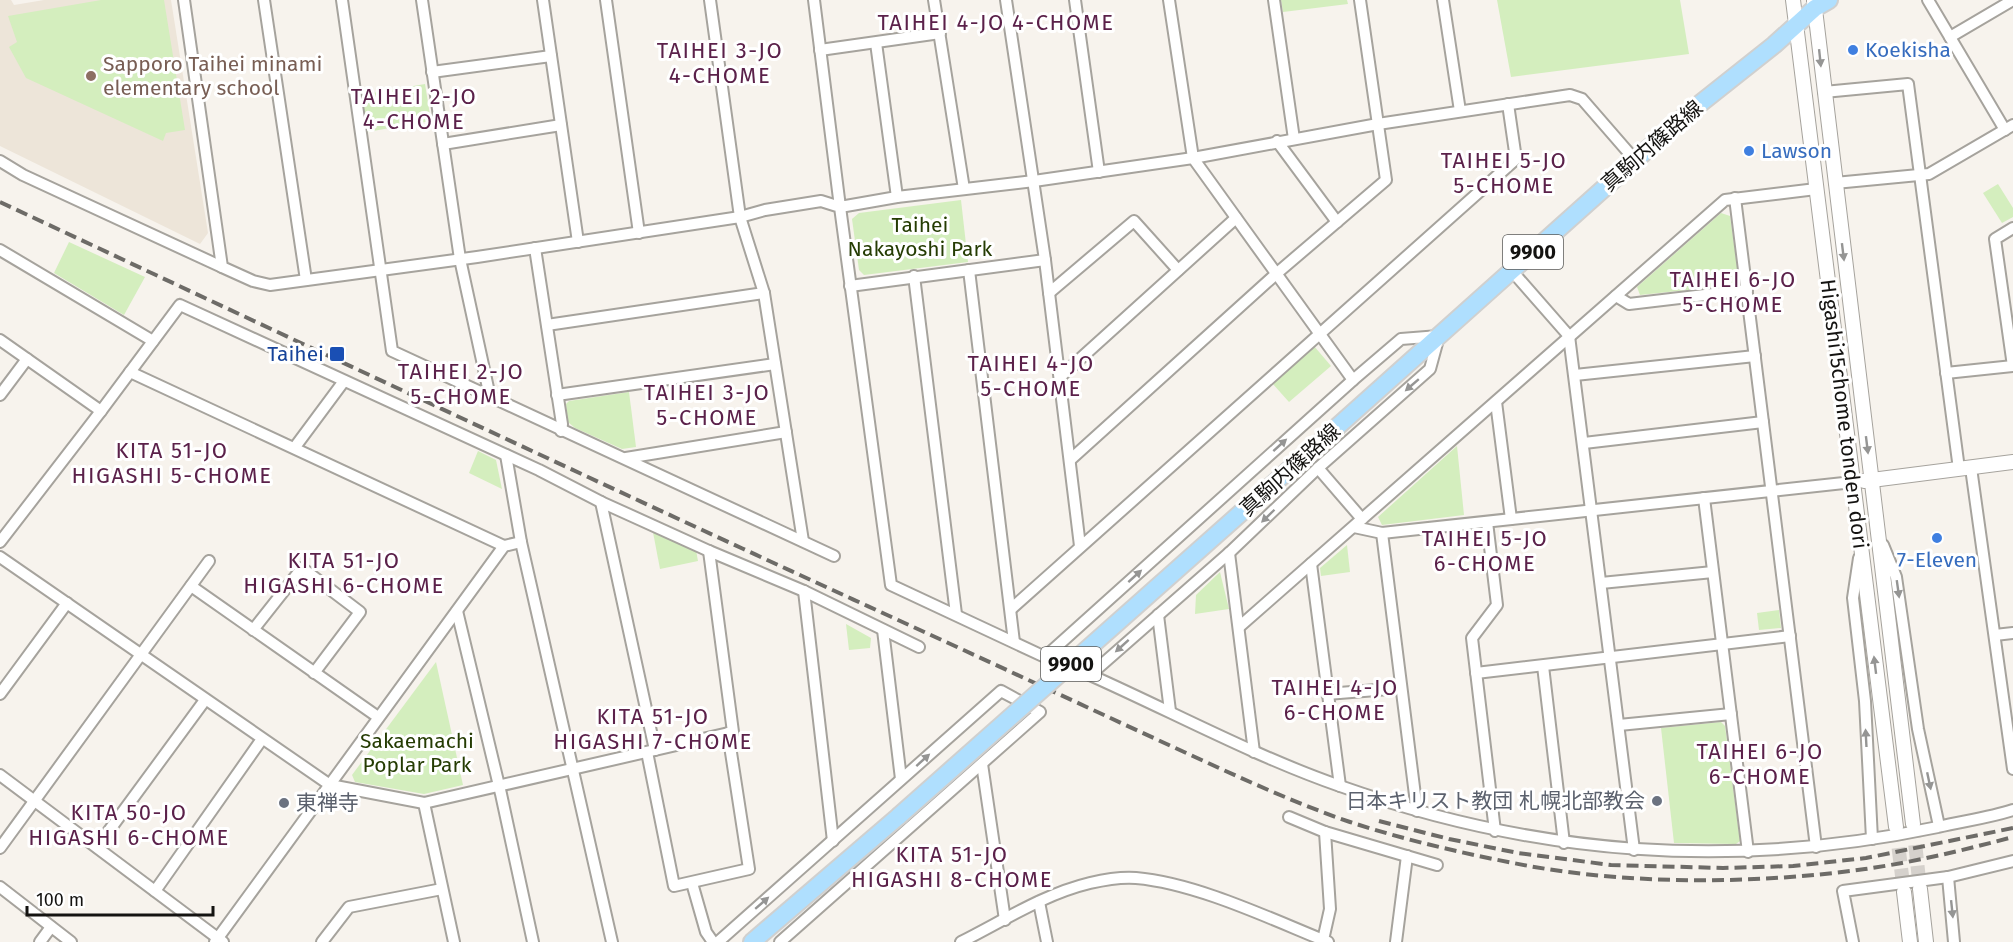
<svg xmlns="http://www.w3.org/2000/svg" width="2013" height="942" font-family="'Fira Sans','Noto Sans JP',sans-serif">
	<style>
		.built { fill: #ede5d9 }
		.green { fill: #d4eebe }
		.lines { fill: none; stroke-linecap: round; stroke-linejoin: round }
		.tertiary-tunnel { stroke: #d5d1cc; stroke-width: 14; stroke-dasharray: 14 7; stroke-linecap: butt }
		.minor-casing { stroke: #a6a39d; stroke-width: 14 }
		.tertiary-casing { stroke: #a6a39d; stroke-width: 16 }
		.primary-casing { stroke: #d0d0cf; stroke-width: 20 }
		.minor { stroke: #fff; stroke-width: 10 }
		.tertiary { stroke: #fff; stroke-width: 14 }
		.primary { stroke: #afdffe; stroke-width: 16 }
		.rail { stroke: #6d6b67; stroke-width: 4; stroke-dasharray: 12 6; stroke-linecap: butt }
		.primary-bridge-casing { stroke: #d0d0cf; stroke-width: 20; stroke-linecap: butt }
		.primary-bridge { stroke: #afdffe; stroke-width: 16 }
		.oneway { fill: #959594 }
		.shop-dot { fill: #3f7fe0; stroke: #fff; stroke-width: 2 }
		.education-dot { fill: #8d6e63; stroke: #fff; stroke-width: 2 }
		.transit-dot { fill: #1a4fb4; stroke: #fff; stroke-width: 2 }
		.worship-dot { fill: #6b7280; stroke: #fff; stroke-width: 2 }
		.labels { text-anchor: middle; stroke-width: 6; stroke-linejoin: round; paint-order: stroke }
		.shield { fill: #fff; stroke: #5a5a58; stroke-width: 1.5 }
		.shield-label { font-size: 20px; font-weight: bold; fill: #141311 }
		.shop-label { font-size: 21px; fill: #366cbe; stroke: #fff; text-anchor: start }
		.education-label { font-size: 21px; fill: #785e54; stroke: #fff; text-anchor: start }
		.street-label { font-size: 21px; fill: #141311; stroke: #fff }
		.park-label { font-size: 21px; fill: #253c03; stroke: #fff }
		.transit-label { font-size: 21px; fill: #164399; stroke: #fff; text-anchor: end }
		.worship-label { font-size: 21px; fill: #5b616d; stroke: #fff; text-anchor: end }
		.neighbourhood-label { font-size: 22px; letter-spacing: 1.5px; fill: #5b214a; stroke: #fff }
	</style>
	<rect width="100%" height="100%" fill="#f7f3ed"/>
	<polygon class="built" points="0,0 11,0 14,5 44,0 171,0 208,233 200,244 0,146"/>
	<g class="green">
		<polygon points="101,0 164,0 185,130 166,133 163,141 26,78 9,47 17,42 8,16"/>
		<polygon points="1281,0 1347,0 1348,4 1283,12"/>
		<polygon points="1497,0 1680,0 1689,54 1511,77"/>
		<polygon points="425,84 431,121 367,132 361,95"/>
		<polygon points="1998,184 2013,208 2013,217 2002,223 1983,193"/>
		<polygon points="961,200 968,262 864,275 859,270 852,219 859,213"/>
		<polygon points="1721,213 1730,216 1739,280 1735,285 1640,295 1637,287"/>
		<polygon points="69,242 145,277 124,315 54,273"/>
		<polygon points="1314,346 1331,366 1289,402 1272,383"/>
		<polygon points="629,392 636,447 622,449 575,428 568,422 566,404 569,401"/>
		<polygon points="1457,446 1464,515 1382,525 1378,517"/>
		<polygon points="478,451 496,460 502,489 469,473"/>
		<polygon points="652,527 696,550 698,561 660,569"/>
		<polygon points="1347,545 1350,572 1321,576 1320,568"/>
		<polygon points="1220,572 1229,609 1195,614 1196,595"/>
		<polygon points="1779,610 1781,628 1759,630 1757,613"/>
		<polygon points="846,624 871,638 870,648 849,650"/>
		<polygon points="436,662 463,785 424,794 355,782 352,775"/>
		<polygon points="1721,722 1725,726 1740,841 1736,844 1674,843 1661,728"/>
	</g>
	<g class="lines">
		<g class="tertiary-tunnel">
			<polyline points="1913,824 1920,889"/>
			<polyline points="1896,827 1904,892"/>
		</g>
		<defs>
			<g id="minor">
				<polyline points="184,0 222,267 253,281 270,285 477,257 740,217 765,210 821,201 840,207 891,585 1045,657 1090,675 1229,553 1318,468 1430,369 1439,336 1401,339 1353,380 1045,657"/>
				<polyline points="264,0 306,280"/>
				<polyline points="342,0 392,351 834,556"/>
				<polyline points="422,0 460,259 490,397"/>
				<polyline points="543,0 578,242"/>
				<polyline points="606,0 639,233"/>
				<polyline points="710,0 740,217 764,293 803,541"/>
				<polyline points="814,0 840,207 897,197 1034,181 1193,158 1378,124 1570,95 1582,99 1635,160"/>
				<polyline points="934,0 964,189"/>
				<polyline points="1006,0 1045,260 1080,546"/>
				<polyline points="1075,0 1099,172"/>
				<polyline points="1169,0 1193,158 1353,380"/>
				<polyline points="1274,0 1294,139"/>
				<polyline points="1443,0 1460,111"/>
				<polyline points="1928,0 2005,130"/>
				<polyline points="1950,37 2013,0"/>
				<polyline points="876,43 897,197"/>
				<polyline points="820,50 940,33"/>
				<polyline points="432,72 551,56"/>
				<polyline points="1824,92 1908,84 1959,469"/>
				<polyline points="1277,141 1337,222"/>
				<polyline points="443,144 561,125"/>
				<polyline points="0,161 23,175 222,267"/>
				<polyline points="1835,183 1929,174 2013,125"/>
				<polyline points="1735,198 1816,847"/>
				<polyline points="535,248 562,424 561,431"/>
				<polyline points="0,250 153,341"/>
				<polyline points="969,270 1014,642"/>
				<polyline points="1512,271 1569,336 1634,850"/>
				<polyline points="914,276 956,614"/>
				<polyline points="850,286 1045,260"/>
				<polyline points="1049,293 1134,221 1178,270"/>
				<polyline points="1616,296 1629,304 1747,290"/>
				<polyline points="547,325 764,293"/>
				<polyline points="0,340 101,411"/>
				<polyline points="2013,366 1995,239 2013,228"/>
				<polyline points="130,372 504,546"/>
				<polyline points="1946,373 2013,366"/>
				<polyline points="1575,375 1755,356"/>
				<polyline points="1060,377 1236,218"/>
				<polyline points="0,395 27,359"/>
				<polyline points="557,395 775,364"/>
				<polyline points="1496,402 1511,519"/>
				<polyline points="1584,443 1763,422"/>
				<polyline points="295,447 344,381"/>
				<polyline points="506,455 521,542 612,942"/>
				<polyline points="626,458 786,432"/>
				<polyline points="1070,460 1276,274 1386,180 1360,0"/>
				<polyline points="1318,468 1362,519"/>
				<polyline points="1971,468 2013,769"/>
				<polyline points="1704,498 1748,852"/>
				<polyline points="601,502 655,750"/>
				<polyline points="1487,522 1497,605 1472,638 1495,831"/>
				<polyline points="1354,527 1382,533 1853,482"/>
				<polyline points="1382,533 1417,811"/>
				<polyline points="0,542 101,411 180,305 539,470 601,502 709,551 804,591 919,647"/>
				<polyline points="1883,545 1896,577 1918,729 1939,826"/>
				<polyline points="1229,553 1254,752"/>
				<polyline points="0,557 330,785 424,803 733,732 709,551"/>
				<polyline points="1859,558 1853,598 1865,701 1872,839"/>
				<polyline points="1311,564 1340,786"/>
				<polyline points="1601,583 1713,572"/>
				<polyline points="191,586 378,717"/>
				<polyline points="804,591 833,841"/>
				<polyline points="1011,609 1516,159 1508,104"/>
				<polyline points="457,611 501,794 533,942"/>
				<polyline points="1158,615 1170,711"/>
				<polyline points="1239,627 1725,200 1816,189"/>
				<polyline points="253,630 302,568 360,612 314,673"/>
				<polyline points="883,630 901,779"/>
				<polyline points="1995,635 2013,633"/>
				<polyline points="1543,666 1564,843"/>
				<polyline points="1476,673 1790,636"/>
				<path d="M1090,675C1173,712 1254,756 1340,786C1538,856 1733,870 1938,827C1963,821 1989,818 2013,810"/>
				<polyline points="0,694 67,603"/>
				<polyline points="1327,694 1401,688"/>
				<polyline points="1619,725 1731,714"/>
				<polyline points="647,752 674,886 749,869 728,733"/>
				<polyline points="982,764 1005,920"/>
				<polyline points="0,775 223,942"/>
				<polyline points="424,803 454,942"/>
				<polyline points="1289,817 1325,832 1437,865"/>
				<polyline points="97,847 205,700"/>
				<polyline points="0,848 209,561"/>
				<polyline points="1948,877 1954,942"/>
				<polyline points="692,883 706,932 713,942"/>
				<polyline points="0,887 71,942"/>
				<polyline points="155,891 262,739"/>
				<polyline points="1039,902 1047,942"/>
				<polyline points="1323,940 1330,909 1325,832"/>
				<polyline points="40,942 51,927"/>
				<polyline points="215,942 504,546 521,542"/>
				<polyline points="322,942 349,907 442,889"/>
				<polyline points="718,942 1001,691 1040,712 780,942"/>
				<path d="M961,942C1003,921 1044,894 1090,883C1103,880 1123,877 1136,878C1196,883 1271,919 1328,942"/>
				<polyline points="1396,942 1407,856"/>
				<polyline points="1853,942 1843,891 1948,877 2013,861"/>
			</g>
			<g id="tertiary">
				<polyline points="1793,0 1896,827"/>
				<polyline points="1814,1 1913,824"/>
				<polyline points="1864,481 2013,462"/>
				<polyline points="1920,889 1926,942"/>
				<polyline points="1904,892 1910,942"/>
			</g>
			<g id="primary">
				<polyline points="1243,511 1687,114 1774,45 1815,8 1829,0"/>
				<polyline points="752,942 899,816"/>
			</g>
		</defs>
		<use href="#minor" class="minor-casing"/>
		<use href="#tertiary" class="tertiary-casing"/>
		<use href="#primary" class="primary-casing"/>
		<use href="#minor" class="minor"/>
		<use href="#tertiary" class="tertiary"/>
		<use href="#primary" class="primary"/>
		<g class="rail">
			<path d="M0,202C314,349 628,497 944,641C1020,676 1095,711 1171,746C1230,773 1289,801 1350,822C1408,841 1470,855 1529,866C1635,885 1758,884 1865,869C1915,862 1964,850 2013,837"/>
			<polyline points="1379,821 1449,839 1518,853 1611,865 1723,868 1793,866 1866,858 2013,828"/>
		</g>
		<defs>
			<polyline id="primary-bridge" points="899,816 1243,511"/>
		</defs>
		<use href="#primary-bridge" class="primary-bridge-casing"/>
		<use href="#primary-bridge" class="primary-bridge"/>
	</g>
	<defs><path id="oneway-solid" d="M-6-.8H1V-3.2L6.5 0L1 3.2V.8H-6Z" transform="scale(1.5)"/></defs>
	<g class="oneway">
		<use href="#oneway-solid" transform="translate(1820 58) rotate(84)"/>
		<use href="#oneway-solid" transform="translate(1843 252) rotate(83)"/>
		<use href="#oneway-solid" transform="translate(1412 385) rotate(139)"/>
		<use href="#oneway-solid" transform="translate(1280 445) rotate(-42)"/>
		<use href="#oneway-solid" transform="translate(1867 445) rotate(83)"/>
		<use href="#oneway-solid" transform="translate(1268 516) rotate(136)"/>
		<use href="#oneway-solid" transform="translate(1135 576) rotate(-42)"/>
		<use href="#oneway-solid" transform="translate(1898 589) rotate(82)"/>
		<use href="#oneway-solid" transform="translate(1122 646) rotate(138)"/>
		<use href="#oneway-solid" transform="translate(1875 665) rotate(-97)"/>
		<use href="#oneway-solid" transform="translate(1866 738) rotate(-93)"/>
		<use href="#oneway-solid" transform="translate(923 760) rotate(-42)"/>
		<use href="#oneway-solid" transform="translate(1929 781) rotate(78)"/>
		<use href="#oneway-solid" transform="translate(762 903) rotate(-41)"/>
		<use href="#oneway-solid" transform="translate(1952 909) rotate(84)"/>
	</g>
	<g class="shop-dot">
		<circle cx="1853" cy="50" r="6"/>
		<circle cx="1749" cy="151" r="6"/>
		<circle cx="1937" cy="538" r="6"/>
	</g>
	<circle class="education-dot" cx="91" cy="76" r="6"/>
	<rect class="transit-dot" x="329" y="346" width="16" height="16" rx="3"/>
	<g class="worship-dot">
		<circle cx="1657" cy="801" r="6"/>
		<circle cx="284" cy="803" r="6"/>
	</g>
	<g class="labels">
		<g class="shield">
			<rect x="1503" y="235" width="60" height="34" rx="4.5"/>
			<rect x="1041" y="647" width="60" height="34" rx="4.5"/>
		</g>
		<g class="shield-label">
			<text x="1533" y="259">9900</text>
			<text x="1071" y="671">9900</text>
		</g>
		<g class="shop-label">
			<text x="1865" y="57">Koekisha</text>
			<text x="1761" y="158">Lawson</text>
			<text x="1937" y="567" text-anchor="middle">7-Eleven</text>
		</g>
		<g class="education-label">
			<text x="103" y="71">Sapporo Taihei minami<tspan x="103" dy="24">elementary school</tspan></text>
		</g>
		<g class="street-label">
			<text transform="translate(1652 146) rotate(-41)" y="7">真駒内篠路線</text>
			<text transform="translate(1844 414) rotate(83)" y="7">Higashi15chome tonden dori</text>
			<text transform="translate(1290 470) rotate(-42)" y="7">真駒内篠路線</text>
		</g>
		<g class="park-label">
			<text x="920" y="232">Taihei<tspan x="920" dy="24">Nakayoshi Park</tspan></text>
			<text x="417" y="748">Sakaemachi<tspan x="417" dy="24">Poplar Park</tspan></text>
		</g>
		<g class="transit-label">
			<text x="324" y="361">Taihei</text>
		</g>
		<g class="worship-label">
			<text x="1645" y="808">日本キリスト教団 札幌北部教会</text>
			<text x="296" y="810" text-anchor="start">東禅寺</text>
		</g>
		<g class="neighbourhood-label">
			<text x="996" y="30">TAIHEI 4-JO 4-CHOME</text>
			<text x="720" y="58">TAIHEI 3-JO<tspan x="720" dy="25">4-CHOME</tspan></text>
			<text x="414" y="104">TAIHEI 2-JO<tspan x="414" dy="25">4-CHOME</tspan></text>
			<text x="1504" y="168">TAIHEI 5-JO<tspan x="1504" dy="25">5-CHOME</tspan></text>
			<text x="1733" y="287">TAIHEI 6-JO<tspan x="1733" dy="25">5-CHOME</tspan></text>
			<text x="1031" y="371">TAIHEI 4-JO<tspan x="1031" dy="25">5-CHOME</tspan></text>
			<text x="461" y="379">TAIHEI 2-JO<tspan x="461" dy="25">5-CHOME</tspan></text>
			<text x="707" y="400">TAIHEI 3-JO<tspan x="707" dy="25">5-CHOME</tspan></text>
			<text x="172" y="458">KITA 51-JO<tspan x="172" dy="25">HIGASHI 5-CHOME</tspan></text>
			<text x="1485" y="546">TAIHEI 5-JO<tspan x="1485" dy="25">6-CHOME</tspan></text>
			<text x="344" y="568">KITA 51-JO<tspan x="344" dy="25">HIGASHI 6-CHOME</tspan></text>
			<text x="1335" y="695">TAIHEI 4-JO<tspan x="1335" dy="25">6-CHOME</tspan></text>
			<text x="653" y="724">KITA 51-JO<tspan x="653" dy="25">HIGASHI 7-CHOME</tspan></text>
			<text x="1760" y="759">TAIHEI 6-JO<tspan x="1760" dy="25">6-CHOME</tspan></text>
			<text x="129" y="820">KITA 50-JO<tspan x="129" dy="25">HIGASHI 6-CHOME</tspan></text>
			<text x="952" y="862">KITA 51-JO<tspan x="952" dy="25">HIGASHI 8-CHOME</tspan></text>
		</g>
	</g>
	<path d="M27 906v9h186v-9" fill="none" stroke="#141311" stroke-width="3"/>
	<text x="36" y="906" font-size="18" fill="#141311" stroke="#ffffff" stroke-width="4.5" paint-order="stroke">100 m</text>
</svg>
